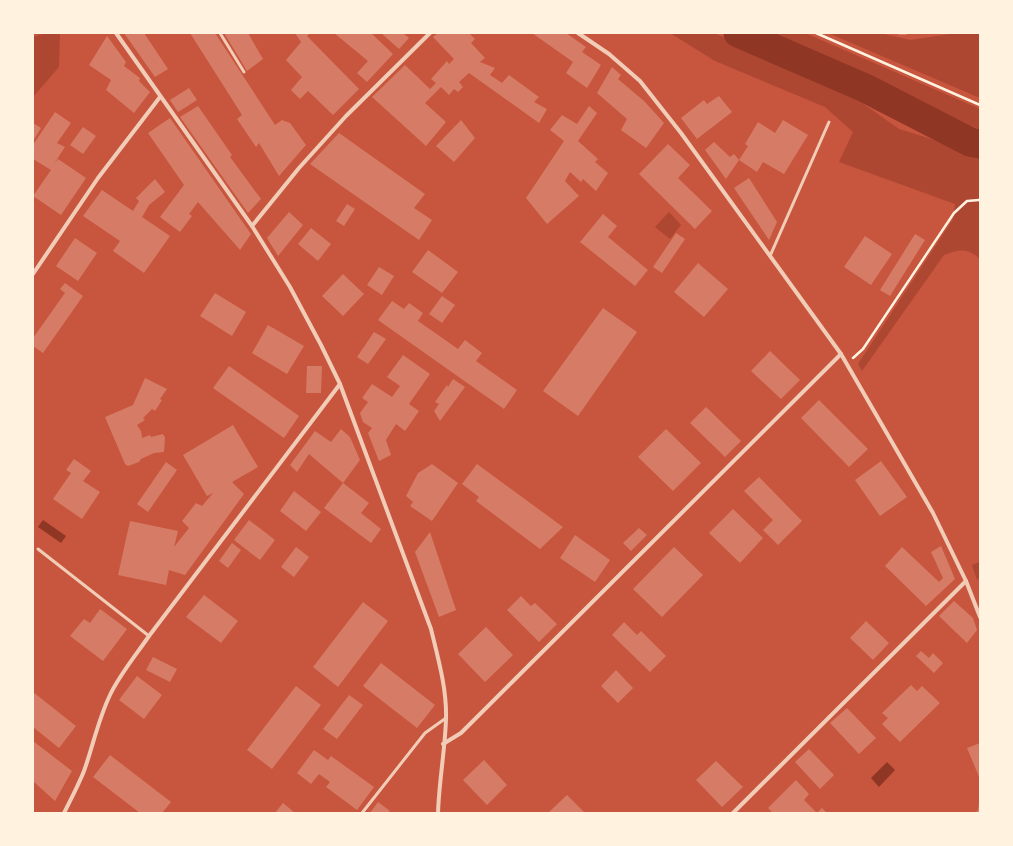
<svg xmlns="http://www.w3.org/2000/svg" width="1013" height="846" font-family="Cabin,sans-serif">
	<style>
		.green { fill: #ae4732 }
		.water { fill: #8f3625 }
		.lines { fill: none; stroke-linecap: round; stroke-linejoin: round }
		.river { stroke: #8f3625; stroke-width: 29 }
		.building { fill: #d67c66 }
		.path { stroke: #fff3e0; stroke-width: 2.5 }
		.service { stroke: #f1ccb7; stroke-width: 3 }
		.minor { stroke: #f1ccb7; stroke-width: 4 }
	</style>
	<rect width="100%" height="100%" fill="#c8553d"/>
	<g class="green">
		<polygon points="46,33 60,33 59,67 33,97 33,37"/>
		<path d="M670,33H714L837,85L899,129L980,154V259C967,247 958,250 944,255L862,371L858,364L953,219L955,204L839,162L853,132L825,107L715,61Z"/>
		<polygon points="765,33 805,33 980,109 980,129 951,121"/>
		<polygon points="828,33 880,33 910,40 950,34 980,33 980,98"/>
		<polygon points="669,212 681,225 670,239 655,227"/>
		<polygon points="980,562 980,577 977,580 972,565"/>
	</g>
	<g class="water">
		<polygon points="43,520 66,536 61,543 38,527"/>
		<polygon points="887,762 895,770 879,787 871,778"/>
	</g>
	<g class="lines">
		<polyline class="river" points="738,33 865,88 970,142 980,144"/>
	</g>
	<g class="building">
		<polygon points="124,33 144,33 168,69 155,77"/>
		<polygon points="190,33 215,33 275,125 282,120 290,123 306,145 279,176 259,143 256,147 237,119 242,115"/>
		<polygon points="224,33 248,33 263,59 247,71"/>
		<polygon points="295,33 310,33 307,36 359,89 333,115 308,91 300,99 291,90 302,77 286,60 301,42"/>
		<polygon points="334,33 371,33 393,54 367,82 357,73 368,61"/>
		<polygon points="381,33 403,33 409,38 399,49"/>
		<polygon points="438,33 471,33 470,34 475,39 471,43 485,58 480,62 495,68 490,75 502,83 509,75 539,97 534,102 547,109 539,123 469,73 459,82 463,87 458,92 454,89 449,95 441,87 425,103 446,122 426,146 372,97 405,65 430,89 436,83 431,79 447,61 449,64 454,59 433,37"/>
		<polygon points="532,33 566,33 586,47 582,52 601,65 587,88 566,73 573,62"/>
		<polygon points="107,36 126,62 124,66 140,78 139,81 150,92 134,113 106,90 111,80 89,65"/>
		<polygon points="612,67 621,75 618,79 644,101 664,123 646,148 621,130 627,119 597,93"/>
		<polygon points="189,88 197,100 178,112 170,100"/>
		<polygon points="719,96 732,112 697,139 681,118 704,100 707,104"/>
		<polygon points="198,106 232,155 230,157 261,199 248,213 180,117"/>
		<polygon points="589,106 597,113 578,141 598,159 595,162 608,173 596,191 583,179 581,182 570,172 565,181 579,196 547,224 526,198 564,141 550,130 562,115 577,124"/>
		<polygon points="55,112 71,123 57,143 65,147 54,164 58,159 86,178 61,215 33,196 51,170 33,159 33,145"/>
		<polygon points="170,118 251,234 240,250 198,202 189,214 192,216 180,232 160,217 184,185 148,133"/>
		<polygon points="461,120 475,138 454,162 436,146"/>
		<polygon points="783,120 808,135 784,174 763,162 757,172 739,160 748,146 745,144 758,122 775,133"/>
		<polygon points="33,123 41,128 33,141"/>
		<polygon points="83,127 96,136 83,154 70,145"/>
		<polygon points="339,133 425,194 414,208 432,220 419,240 310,164"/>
		<polygon points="714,142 730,157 734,154 739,160 726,179 705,150"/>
		<polygon points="668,144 690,165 678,178 712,211 695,229 639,174"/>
		<polygon points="749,178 777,222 769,240 734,188"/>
		<polygon points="155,179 165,192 149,205 142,217 170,236 144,273 113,251 120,241 83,216 102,190 133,211 139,201 136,198"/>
		<polygon points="347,204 355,209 344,226 336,221"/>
		<polygon points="289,212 303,225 278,256 267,238"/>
		<polygon points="603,214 617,226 608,237 648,270 635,286 580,242"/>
		<polygon points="311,228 331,244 318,261 298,244"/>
		<polygon points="676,233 685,239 662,273 653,267"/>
		<polygon points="915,234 925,240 890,296 880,290"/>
		<polygon points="865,236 892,254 871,285 844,267"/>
		<polygon points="75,238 97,253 78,281 56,266"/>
		<polygon points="428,250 458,272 442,293 412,272"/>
		<polygon points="698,263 728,289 704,317 674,292"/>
		<polygon points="379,267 394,276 382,295 367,285"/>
		<polygon points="343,274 364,294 343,316 322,296"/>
		<polygon points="65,283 83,296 43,353 33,346 33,338 65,293 60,289"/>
		<polygon points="215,293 246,312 232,336 200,316"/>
		<polygon points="442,296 455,305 442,323 429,314"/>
		<polygon points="392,301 404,309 409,303 423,313 418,321 458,349 465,340 482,353 476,361 517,390 504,409 378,320"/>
		<polygon points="603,308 637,332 578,416 543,391"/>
		<polygon points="268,325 304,346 287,374 252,353"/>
		<polygon points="374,332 386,339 368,364 357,357"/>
		<polygon points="770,351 800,380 781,399 751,371"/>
		<polygon points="403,355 430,374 409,404 419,411 405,431 396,424 386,440 391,455 379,461 368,433 372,428 363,422 360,413 368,402 362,398 372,384 392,397 400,386 387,377"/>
		<polygon points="229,366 299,416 284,438 213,388"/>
		<polygon points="307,366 322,366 321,393 306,393"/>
		<polygon points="145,378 167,389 160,399 162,400 155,411 152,409 143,418 145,420 137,425 141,431 142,438 150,435 151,437 163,434 164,436 165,437 164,452 154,453 141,459 139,462 128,466 125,464 105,417 133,405"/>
		<polygon points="453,379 465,387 440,421 434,411 439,404 435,402 447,385 448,387"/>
		<polygon points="819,400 868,449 849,467 801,418"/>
		<polygon points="706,407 741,441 725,457 690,423"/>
		<polygon points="233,425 258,467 232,482 244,494 185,575 169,570 166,585 118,575 130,521 178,531 174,547 189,528 182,521 196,503 202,506 213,493 207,496 183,455"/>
		<polygon points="341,429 350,437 360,460 343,483 309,454 297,472 290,465 315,431 331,442"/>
		<polygon points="666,429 701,463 673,491 638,457"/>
		<polygon points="74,459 91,471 83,481 100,492 82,519 53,499 71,473 66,470"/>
		<polygon points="881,461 907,497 880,516 855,480"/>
		<polygon points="166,462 177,470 148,512 137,504"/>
		<polygon points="432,464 458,483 432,521 410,506 413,502 406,496 418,473"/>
		<polygon points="477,464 563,527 540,549 476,501 479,497 462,484"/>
		<polygon points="759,477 802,521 778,545 763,530 773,520 744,491"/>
		<polygon points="343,483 369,503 361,513 381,529 371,543 324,508"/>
		<polygon points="294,491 321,512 306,531 280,511"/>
		<polygon points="733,509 763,538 740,563 709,533"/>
		<polygon points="249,520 275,540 260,560 234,540"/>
		<polygon points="639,528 647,535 631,551 623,543"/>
		<polygon points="430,532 456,610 439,617 415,552"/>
		<polygon points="575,535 610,560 595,582 560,558"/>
		<polygon points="232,543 241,550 228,568 219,561"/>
		<polygon points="941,546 955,579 926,606 885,566 902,547 939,582 943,578 931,552"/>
		<polygon points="296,547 309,557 294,577 281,567"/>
		<polygon points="674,547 703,575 662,617 633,589"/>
		<polygon points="204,595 238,621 221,643 186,617"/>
		<polygon points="521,596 531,606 535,603 557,624 539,642 507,610"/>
		<polygon points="954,601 973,618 977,630 967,643 939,616"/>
		<polygon points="363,602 388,621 338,687 313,667"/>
		<polygon points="100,609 127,629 103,661 70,636 84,619 90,623"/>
		<polygon points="866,621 889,643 873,660 850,638"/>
		<polygon points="624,622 637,635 641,631 666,656 650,672 612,635"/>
		<polygon points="486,627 513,655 485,682 458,654"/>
		<polygon points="921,651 929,658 933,653 943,663 934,673 916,656"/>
		<polygon points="153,657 177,669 170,682 146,670"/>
		<polygon points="381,663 435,705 417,728 363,686"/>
		<polygon points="616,670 633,688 618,703 601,686"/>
		<polygon points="137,676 162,695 144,719 119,700"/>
		<polygon points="911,685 917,691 922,686 940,703 900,742 882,724 888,718 882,713"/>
		<polygon points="296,686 321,705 272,769 247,750"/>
		<polygon points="33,692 76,726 59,748 33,727"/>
		<polygon points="349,695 363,705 337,739 323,729"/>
		<polygon points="847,708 876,738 859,754 830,723"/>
		<polygon points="33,741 72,771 55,801 33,781"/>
		<polygon points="980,743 980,779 967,748"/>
		<polygon points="809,749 834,775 820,789 795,762"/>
		<polygon points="314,750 328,760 331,756 374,787 357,810 326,787 330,782 319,774 311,784 297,773"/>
		<polygon points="110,755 171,802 162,813 140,813 93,777"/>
		<polygon points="484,760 507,785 487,805 463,780"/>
		<polygon points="716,761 743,787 722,807 696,780"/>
		<polygon points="796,780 809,794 804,800 817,813 822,808 827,813 773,813 768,808"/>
		<polygon points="567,795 585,813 548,813"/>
		<polygon points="378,802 390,811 388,813 370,813"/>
		<polygon points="283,803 295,813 275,813"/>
		<polygon points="979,803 980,813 975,813 978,810"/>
	</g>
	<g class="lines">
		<g class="path">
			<polyline points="816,33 980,105"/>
			<polyline points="899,33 906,33"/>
			<polyline points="853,358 863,349 954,213 967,201 979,200"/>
		</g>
		<g class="service">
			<polyline points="220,33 244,72"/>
			<polyline points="770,256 829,122"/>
			<polyline points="38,549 149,636"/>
			<polyline points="362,813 425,733 446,718"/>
		</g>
		<g class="minor">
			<path d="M116,33L252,226L290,287L321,345L340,384L431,629C438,658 447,689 446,719C445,750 439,782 438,813"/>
			<polyline points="578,33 609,54 640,81 681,133 841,354 933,513 966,581 980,617"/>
			<polyline points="252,226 299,168 346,116 430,33"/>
			<polyline points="33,274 98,178 160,97"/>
			<polyline points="443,744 461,733 841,354"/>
			<path d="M64,813C71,799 78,786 84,771C93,746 98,720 110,695C120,674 136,655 149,636L340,384"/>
			<polyline points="733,813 966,581"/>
		</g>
	</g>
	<rect width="1013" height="846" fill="none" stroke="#fff3e0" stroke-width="68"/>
</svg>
